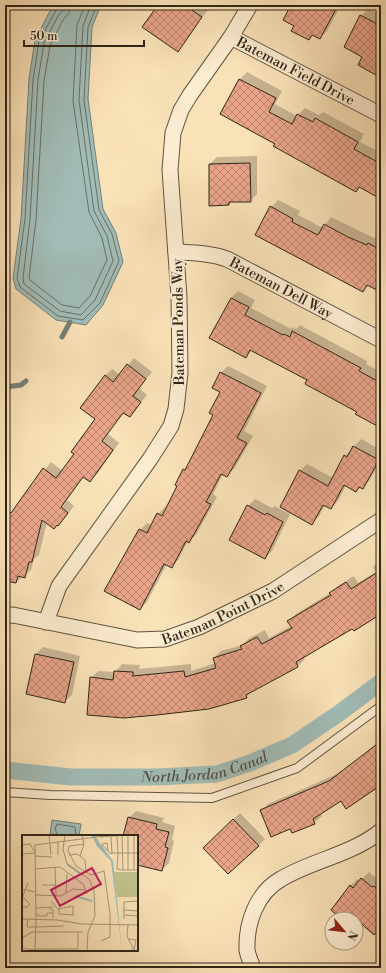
<svg xmlns="http://www.w3.org/2000/svg" width="386" height="973" font-family="'Libre Bodoni',serif">
	<style>
		.water { fill: #a1bcb7; stroke: #748077 }
		.shadow { fill: #0003 }
		.lines { fill: none; stroke-linecap: round; stroke-linejoin: round }
		.shore { stroke: #687067; stroke-width: 1 }
		.stream { stroke: #748077; stroke-width: 5 }
		.canal { stroke: #a1bcb7; stroke-width: 17 }
		.building { fill: url(#building-cross-hatch); stroke: #302517 }
		.service-casing { stroke: #62543f; stroke-width: 10 }
		.minor-casing { stroke: #62543f; stroke-width: 17 }
		.service { stroke: #fcecd1; stroke-width: 8 }
		.minor { stroke: #fcecd1; stroke-width: 15 }
		.labels { text-anchor: middle; stroke-width: 4; stroke-linejoin: round; paint-order: stroke }
		.street-label { font-size: 14px; fill: #302517; stroke: #fcecd1 }
		.water-label { font-size: 15px; font-style: italic; fill: #525247; stroke: #fcecd1 }
		.inset-river { fill: none; stroke: #a1bcb7; stroke-width: 2 }
		.inset-road { fill: none; stroke: #a99678; stroke-width: 1 }
		.view { fill: #c2185b; fill-opacity: 0.15; stroke: #c2185b; stroke-width: 2 }
		.inset-edge { fill: none; stroke: #302517; stroke-width: 2 }
	</style>
	<defs>
		<pattern id="building-cross-hatch" width="8" height="8" patternUnits="userSpaceOnUse"><rect width="8" height="8" fill="#e9a48a"/><path d="M0 0l8 8M0 8l8-8" fill="none" stroke="#bd8570"/></pattern>
	</defs>
	<rect width="100%" height="100%" fill="#fae2b8"/>
	<filter id="stains"><feTurbulence type="fractalNoise" baseFrequency=".005" numOctaves="4"/><feColorMatrix values="0 0 0 0 .2 0 0 0 0 .09 0 0 0 0 .02 0 0 0 .5 -.17"/></filter>
	<radialGradient id="worn" r=".72"><stop offset=".6" stop-color="#630" stop-opacity="0"/><stop offset="1" stop-color="#630" stop-opacity=".3"/></radialGradient>
	<g class="water">
		<polygon points="58,5 101,5 92,27 88,99 103,209 116,233 123,262 103,305 86,325 56,320 16,289 13,278 21,219 29,79 35,40 51,9"/>
		<polygon points="52,820 81,824 79,836 50,834"/>
	</g>
	<g class="shadow">
		<polygon points="159,5 201,5 208,10 177,50"/>
		<polygon points="292,5 341,5 327,31 320,38 313,35 309,39 295,25"/>
		<polygon points="368,9 381,15 381,76 359,65 364,56 345,46 361,16"/>
		<polygon points="247,72 282,91 275,104 297,116 305,108 319,115 323,112 364,134 360,142 381,153 381,198 360,187 356,191 321,173 322,171 276,143 221,113 240,79"/>
		<polygon points="257,156 257,194 250,201 232,201 229,204 210,164 217,157"/>
		<polygon points="278,200 300,211 298,215 323,228 331,217 374,238 376,237 381,240 381,291 369,285 363,291 271,207"/>
		<polygon points="238,291 255,300 251,308 291,329 292,327 296,329 300,325 367,361 366,364 381,372 381,427 308,380 252,350 246,356 231,298"/>
		<polygon points="134,358 152,372 139,388 147,395 130,416 124,412 108,434 119,443 97,474 90,481 84,476 67,500 74,506 65,518 54,528 47,522 39,555 34,559 31,570 16,582 5,580 5,522 51,462 63,471 97,419 105,376 112,369 120,375"/>
		<polygon points="228,366 267,386 244,431 253,436 234,469 227,476 223,474 213,494 217,497 196,535 188,541 178,560 171,567 167,564 147,602 140,609 140,530 147,523 152,525 158,514 165,507 167,508 179,486 184,470 189,465 215,415 221,392 221,373"/>
		<polygon points="361,439 381,450 381,460 369,481 356,491 346,485 338,501 331,508 325,505 319,516 312,523 300,471 307,464 333,478 345,456"/>
		<polygon points="255,499 272,508 275,506 290,514 272,551 265,558 248,506"/>
		<polygon points="381,560 381,613 303,657 305,659 298,666 252,691 246,697 91,678 98,671 115,672 122,664 140,665 139,669 191,664 191,671 216,663 214,658 221,651 243,645 248,639 265,630 269,638 291,626 289,621 296,614 330,593 338,586 354,576 358,583 376,572 373,567"/>
		<polygon points="43,647 80,656 72,695 64,702 36,654"/>
		<polygon points="5,669 11,671 5,695"/>
		<polygon points="381,742 381,782 341,800 320,813 322,816 314,823 292,832 290,827 261,811 268,804 337,774"/>
		<polygon points="136,811 164,818 162,822 175,826 172,840 174,841 169,863 162,870 137,864 137,836 124,836 129,818"/>
		<polygon points="240,813 265,839 258,846 204,848"/>
		<polygon points="369,872 380,881 381,880 381,927 374,934 351,914 347,919 342,919 350,886 357,879 360,881"/>
	</g>
	<g class="lines">
		<g class="shore">
			<polyline points="59,5 39,41 33,80 25,219 17,278 20,287 58,316 83,320 100,303 119,261 112,234 99,210 84,100 88,27 97,5"/>
			<polyline points="64,5 63,10 58,16 44,43 38,80 30,219 23,278 24,284 60,311 81,315 95,300 113,261 107,236 94,211 79,100 83,26 91,5"/>
			<polyline points="70,5 69,13 63,20 50,45 44,81 36,220 29,278 30,280 62,305 79,308 90,296 107,260 102,238 89,212 73,101 77,25 85,5"/>
			<polyline points="58,836 55,829 57,824 75,827 76,836"/>
		</g>
		<g class="stream">
			<polyline points="62,337 70,322"/>
			<polyline points="5,387 21,385 26,381"/>
		</g>
		<path class="canal" id="s1" d="M5,770L71,777H157L217,774L250,763L292,745L338,714L381,682"/>
	</g>
	<g class="building">
		<polygon points="158,5 184,5 202,17 178,52 142,27"/>
		<polygon points="291,5 328,5 336,9 320,39 312,35 309,40 291,31 294,26 283,20"/>
		<polygon points="360,15 381,26 381,65 376,75 358,65 362,57 344,47"/>
		<polygon points="239,79 276,98 269,112 292,124 297,114 313,122 315,118 358,142 354,149 381,164 381,199 359,187 356,192 273,146 275,144 220,114"/>
		<polygon points="250,163 251,202 229,202 229,205 209,206 209,164"/>
		<polygon points="270,206 293,219 292,222 318,235 324,224 348,237 367,245 368,243 381,250 381,292 367,285 363,292 255,235"/>
		<polygon points="231,298 249,307 245,315 283,335 284,334 290,337 292,331 361,368 359,371 381,383 381,428 355,414 357,412 305,384 307,380 250,350 246,358 209,338"/>
		<polygon points="127,364 146,379 133,396 141,402 130,417 123,413 102,441 113,450 90,482 83,477 61,507 68,513 58,526 57,525 54,529 42,520 32,562 29,562 25,578 18,576 16,583 5,581 5,509 11,513 43,468 56,478 74,454 71,452 95,419 80,408 105,375 113,382"/>
		<polygon points="220,372 261,393 237,438 247,443 227,477 221,474 206,502 211,504 189,543 186,541 172,568 164,564 140,610 104,591 139,529 147,533 157,513 162,516 177,486 175,485 183,469 185,470 213,415 209,413 220,392 212,388"/>
		<polygon points="353,446 379,460 363,489 359,487 356,492 344,485 331,509 323,505 312,525 280,507 299,470 328,486 344,455 347,457"/>
		<polygon points="247,505 265,515 267,513 283,522 265,559 229,540"/>
		<polygon points="381,570 381,614 354,631 352,629 296,662 298,667 246,695 247,698 209,709 157,715 124,718 87,715 90,677 113,680 114,671 133,672 133,676 184,671 185,677 216,668 213,658 242,649 240,646 257,637 262,644 292,628 287,621 331,595 329,593 346,582 351,589"/>
		<polygon points="35,654 74,662 65,703 26,694"/>
		<polygon points="381,741 381,785 346,809 341,801 313,819 315,824 292,833 290,829 271,837 260,810 329,781"/>
		<polygon points="128,817 157,824 156,829 169,832 165,847 168,848 162,871 137,865 137,836 123,836"/>
		<polygon points="233,819 259,846 228,874 203,848"/>
		<polygon points="361,878 372,887 374,886 381,892 381,927 374,935 356,919 341,919 331,910 350,885 353,888"/>
	</g>
	<g class="lines">
		<defs>
			<polyline id="service" points="5,792 50,795 212,798 297,768 381,706"/>
			<g id="minor">
				<path id="s2" d="M231,37L381,115"/>
				<path id="s3" d="M176,252C194,253 210,253 227,259L381,340"/>
				<path id="s4" d="M5,616L13,615L137,640L165,639L199,627L273,591L381,520"/>
				<polyline points="46,622 59,586 150,459 171,426 176,409 180,373 179,297 170,170 173,133 181,110 190,95 231,37 250,5"/>
				<path d="M253,968C251,963 248,956 247,950C246,924 256,893 281,879C313,860 351,855 381,831"/>
			</g>
		</defs>
		<use href="#service" class="service-casing"/>
		<use href="#minor" class="minor-casing"/>
		<use href="#service" class="service"/>
		<use href="#minor" class="minor"/>
	</g>
	<g class="labels">
		<g class="street-label">
			<text dy="5" stroke="none"><textPath href="#s2" startOffset="73">Bateman Field Drive</textPath></text>
			<text dy="5" stroke="none"><textPath href="#s3" startOffset="113">Bateman Dell Way</textPath></text>
			<text transform="translate(178 322) rotate(-91)" y="5">Bateman Ponds Way</text>
			<text dy="5" stroke="none"><textPath href="#s4" startOffset="226">Bateman Point Drive</textPath></text>
		</g>
		<g class="water-label">
			<text dy="5" stroke="none"><textPath href="#s1" startOffset="201">North Jordan Canal</textPath></text>
		</g>
	</g>
	<g transform="translate(22 835)">
		<rect width="116" height="116" fill="#fae2b8"/>
		<path d="M92,37H116V62H95Z" fill="#c1c28d"/>
		<path d="M106,41L116,43V59L99,57V43Z" fill="#c1c28d"/>
		<path d="M72,0L91,26L100,116L89,26L75,11L70,1Z" fill="#a1bcb7"/>
		<path class="inset-river" d="M45,29L60,40M53,61L70,66"/>
		<path class="inset-road" d="M27,0L29,20M43,0L41,14L45,29L67,44L72,56L73,81L66,97L65,116M106,0V35M112,0V35M95,1L96,18M100,1L101,35H116M78,2L105,0M89,2L90,18M36,7V20M62,9L47,11L46,16L54,31L69,40L82,36L88,79V102L79,106M0,10L8,9L13,17M86,16L85,8L80,9L81,11L89,19L90,18M90,18H116M96,18L95,34L101,35M0,19L13,18M47,20L55,19L63,25L64,36M13,21L30,22M58,21L62,9L60,0M33,32L34,61M13,34L38,32L61,49L65,59M20,50H34M0,54L13,57M44,58L45,39M13,60L39,61L51,54L63,55M0,63L6,48M29,66L36,74L51,71V80L37,79V74M0,72H5L8,69L1,62M14,73L31,72M27,73L31,75V83M102,75L116,76M16,78V81H25V78H31M102,80L116,81M0,84L35,85L60,89L116,90M6,84L5,92H13M14,84L13,10L90,0M102,84V67L116,66M106,90L105,101L112,115M13,92L42,91M56,97V116M0,103L10,97H61M0,113L13,115M13,114H56M13,116L14,84M102,116L112,115L114,105L107,104"/>
		<path class="view" d="M70,33L79,49L38,71L29,55Z"/>
		<rect width="116" height="116" class="inset-edge"/>
	</g>
	<rect width="386" height="973" fill="none" stroke="#fae2b8" stroke-width="20"/>
	<rect x="6" y="6" width="374" height="961" fill="none" stroke="#302517" stroke-width="2"/>
	<rect x="10" y="10" width="366" height="953" fill="none" stroke="#302517"/>
	<g transform="translate(344 931) rotate(118)"><circle r="19" fill="#fcecd1" stroke="#aa9c87"/>
	<path d="M0-3L7 15L0 10L-7 15Z" fill="#8f2418"/>
	<text y="-6" font-size="11" font-weight="bold" text-anchor="middle" fill="#302517">N</text>
	</g>
	<path d="M24 40v6h120v-6" fill="none" stroke="#302517" stroke-width="2"/>
	<text x="30" y="40" font-size="12" fill="#302517" stroke="#fcecd1" stroke-width="3" paint-order="stroke">50 m</text>
	<rect width="100%" height="100%" filter="url(#stains)"/>
	<rect width="100%" height="100%" fill="url(#worn)"/>
</svg>
